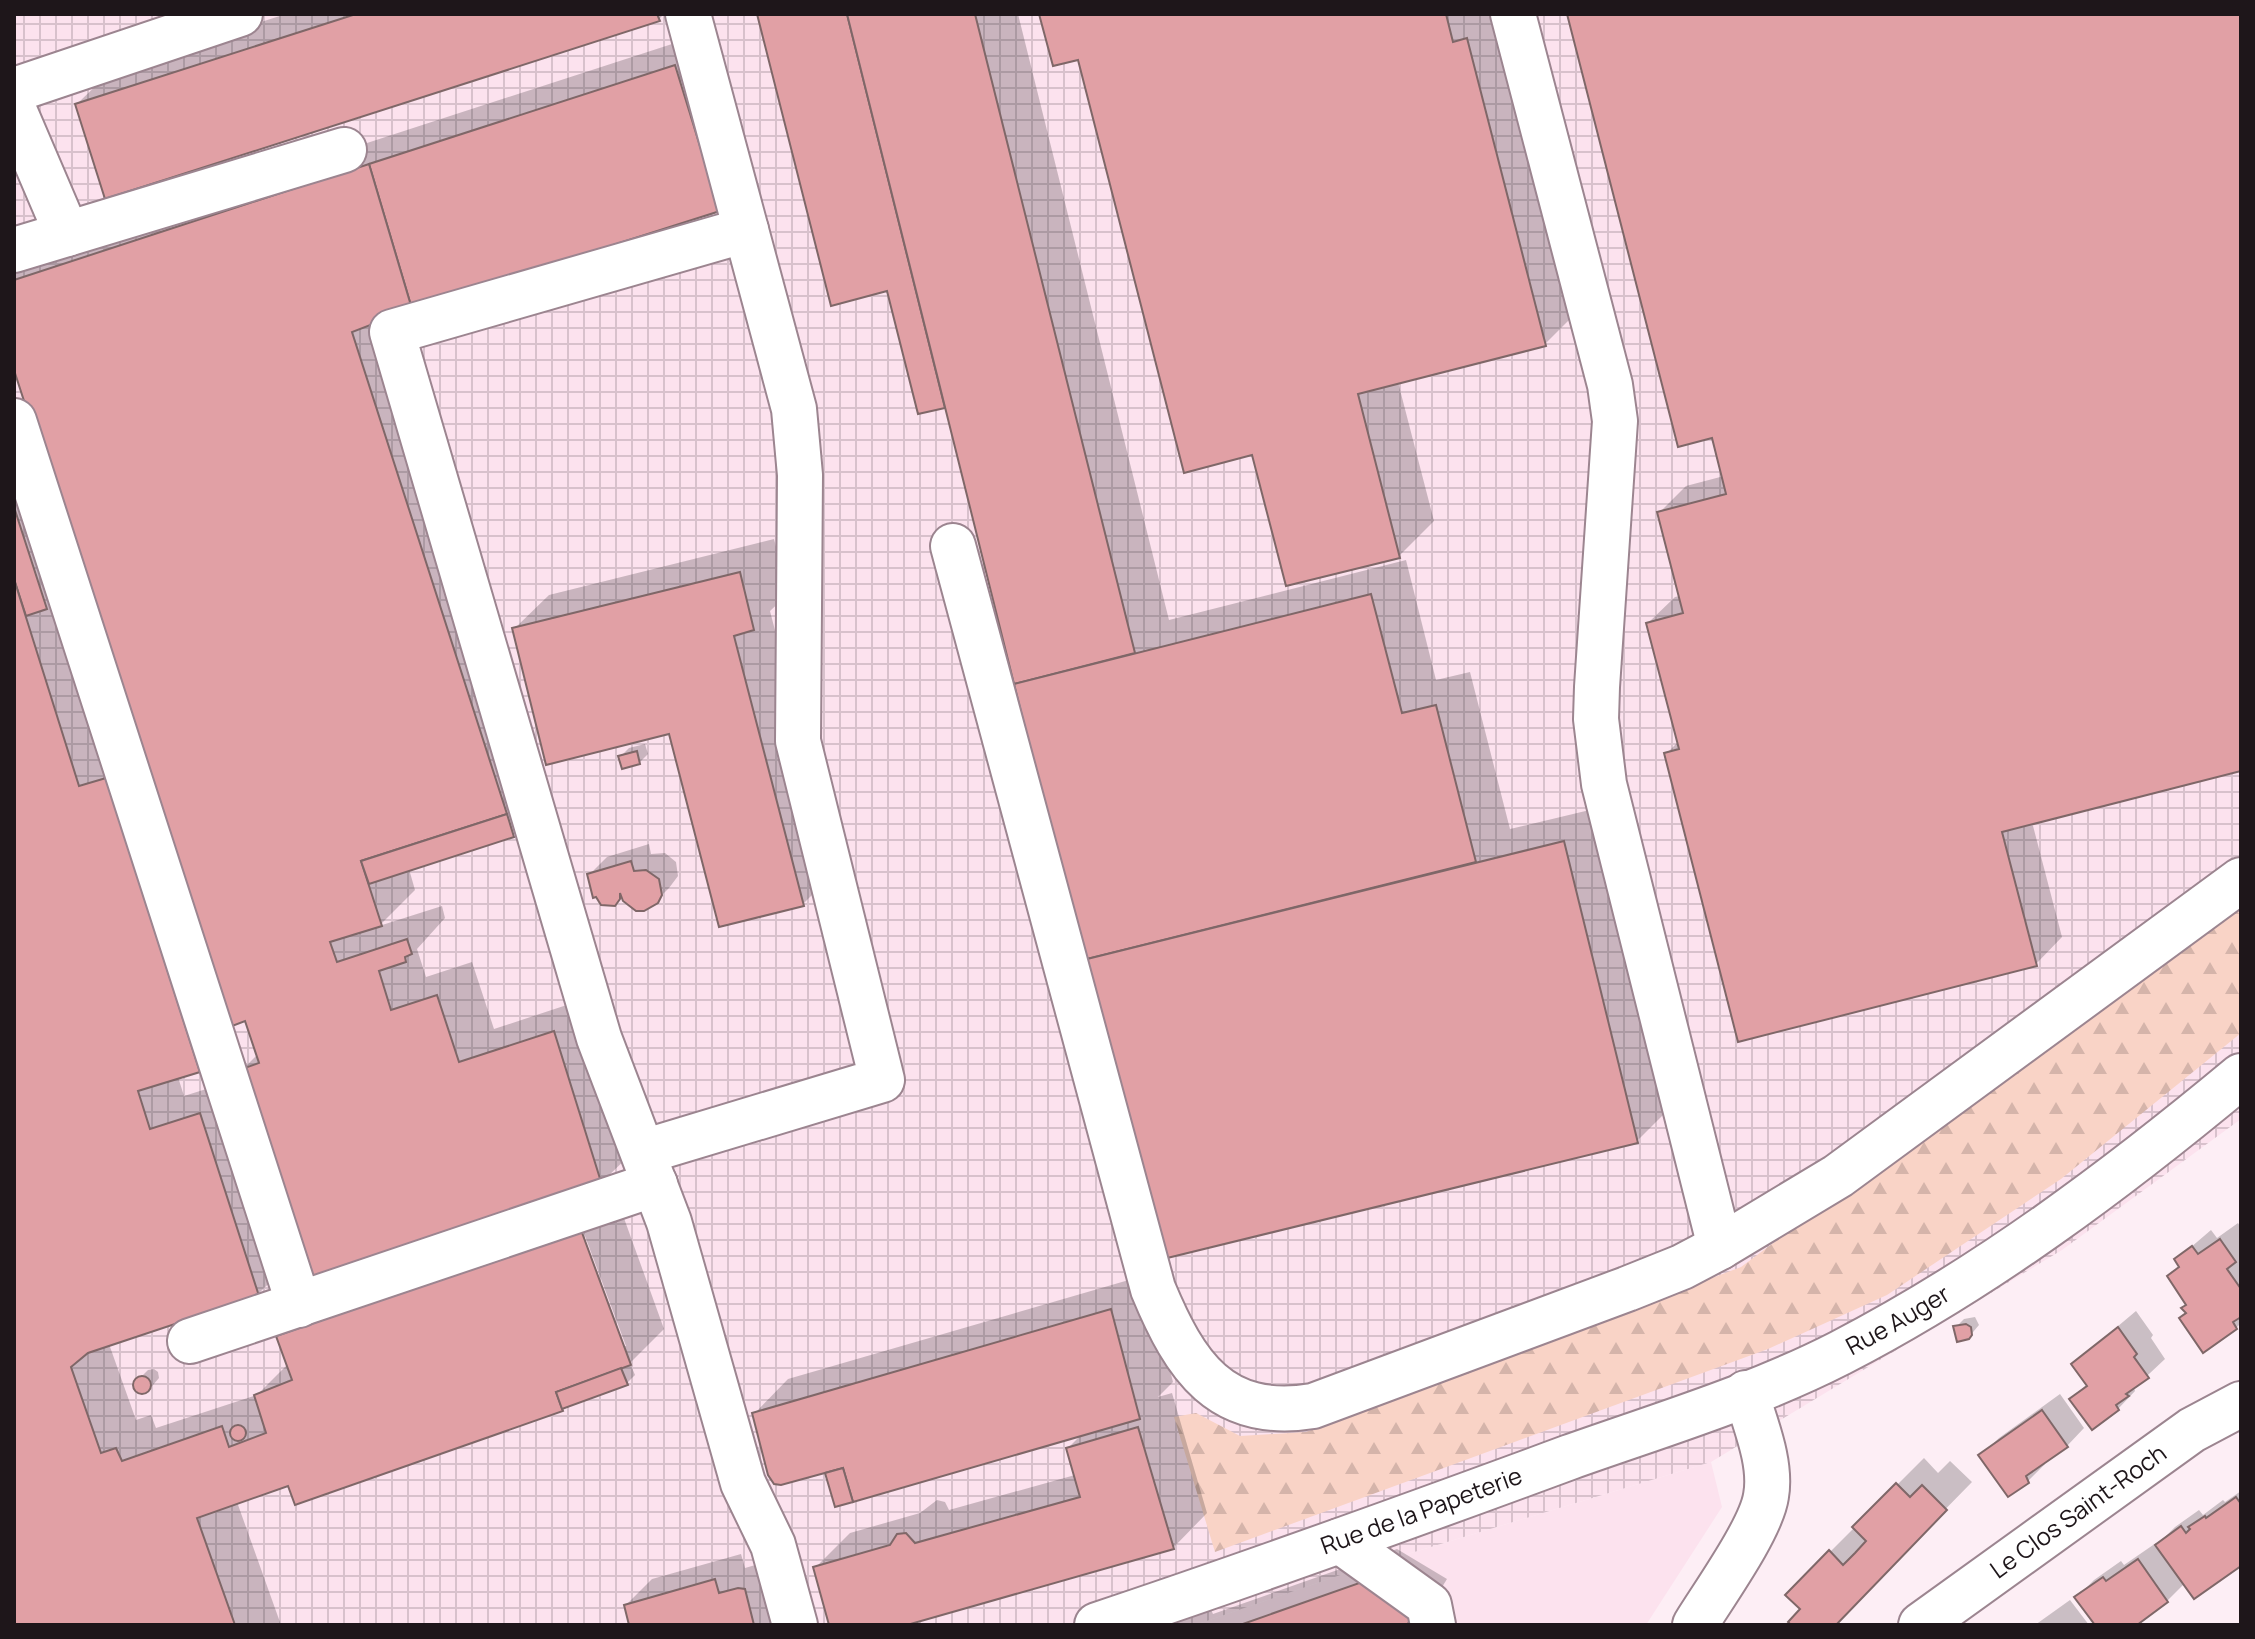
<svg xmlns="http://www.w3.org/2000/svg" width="2255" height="1639" font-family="Manrope,sans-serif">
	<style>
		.built { fill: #fce2ee }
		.industrial { fill: url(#industrial-grid) }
		.forest { fill: url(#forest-firs) }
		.shadow { fill: #0003; fill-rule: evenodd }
		.building { fill: #e1a0a5; stroke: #7f6768; stroke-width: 2 }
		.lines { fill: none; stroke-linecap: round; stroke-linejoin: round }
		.minor-casing { stroke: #9c8590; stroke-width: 48 }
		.minor { stroke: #fff; stroke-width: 44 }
		.labels { text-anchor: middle; stroke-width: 6; stroke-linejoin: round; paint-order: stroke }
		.street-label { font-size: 24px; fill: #1e161a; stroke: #fdeef5 }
	</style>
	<defs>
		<pattern id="industrial-grid" width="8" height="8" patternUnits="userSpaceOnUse" patternTransform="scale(2)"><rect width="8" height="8" fill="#fce2ee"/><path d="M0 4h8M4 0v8" fill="none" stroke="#d8c1cc"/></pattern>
		<pattern id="forest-firs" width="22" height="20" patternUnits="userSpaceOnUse" patternTransform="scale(2)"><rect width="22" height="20" fill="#f9d3c6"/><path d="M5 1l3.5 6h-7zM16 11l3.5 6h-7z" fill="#d5b4aa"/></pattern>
	</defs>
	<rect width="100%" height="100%" fill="#fdeef5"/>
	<polygon class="built" points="1711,1462 1722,1507 1646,1625 1195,1625 1355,1570"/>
	<polygon class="industrial" points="14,14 2241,14 2241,1119 2062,1250 1711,1462 1355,1570 1195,1625 14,1625"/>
	<polygon class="forest" points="2241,895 2241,1033 2061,1179 1887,1295 1768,1349 1215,1552 1174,1417 1196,1413 1240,1436 1306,1432 1741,1267"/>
	<g class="shadow">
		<polygon points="286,14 664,14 659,19 77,104 112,70"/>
		<polygon points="759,14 1018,14 1169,620 1406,560 1436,680 1470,672 1510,829 1598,808 1671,1107 1637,1141 1160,1258 946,406 919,412 889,289"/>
		<polygon points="1041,14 1504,14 1579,310 1545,344 1398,382 1434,521 1399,556 1254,453 1080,57"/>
		<polygon points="1569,14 2241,14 2241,769 2032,822 2062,937 2036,964 1666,754 1679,741 1648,623 1675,597 1680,596 1659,513 1686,486 1724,476 1714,436"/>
		<path d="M709,32L754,174L392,315L531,818L513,835L409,869L415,890L379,926L442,906L445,918L417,949L426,977L472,962L494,1029L588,998L636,1149L601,1183L242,1070L258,1054L246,1019L230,1025L233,1036L199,1070L178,1077L184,1096L235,1080L293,1260L258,1294L109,1344L136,1420L151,1415L156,1428L257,1395L288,1364L278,1336L313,1302L616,1196L664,1329L630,1363L635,1375L627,1383L289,1483L237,1502L281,1625H14V400L138,745L14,363V265L25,254ZM579,1220L626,1346H622L576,1221Z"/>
		<polygon points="774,539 788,594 770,611 837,870 803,904 671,732 514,629 549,595"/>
		<polygon points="645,744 648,754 639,763 621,756 629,748"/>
		<polygon points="649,844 651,854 665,853 676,862 678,876 669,888 651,906 623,895 609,906 602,904 589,875 607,857"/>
		<polygon points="2238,1223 2241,1228 2241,1323 2236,1328 2188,1313 2180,1266 2176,1260 2211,1230 2217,1238"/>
		<polygon points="1146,1275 1173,1382 1158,1397 1172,1393 1207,1513 1173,1548 899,1625 831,1625 815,1568 850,1533 920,1513 937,1500 945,1502 949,1510 1075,1475 1068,1448 1083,1433 837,1505 827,1470 754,1414 788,1379"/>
		<polygon points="2136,1311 2153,1335 2151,1338 2165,1359 2134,1388 2135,1391 2118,1409 2072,1399 2087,1384 2073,1364"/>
		<polygon points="1975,1317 1979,1325 1968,1338 1956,1327 1964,1319"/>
		<polygon points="154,1369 158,1372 159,1378 147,1392 140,1392 135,1383 148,1370"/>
		<polygon points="2060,1394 2084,1428 2067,1446 2044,1461 2045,1464 2028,1481 1981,1455 1999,1438"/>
		<polygon points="1924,1458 1938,1473 1950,1461 1972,1482 1832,1625 1794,1625 1830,1552"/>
		<polygon points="2241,1491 2241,1563 2185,1583 2167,1601 2134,1625 2098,1625 2077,1597 2094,1580 2121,1561 2124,1565 2156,1543 2157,1545 2175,1527 2199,1510 2203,1515 2223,1500 2225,1502"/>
		<polygon points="1397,1549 1447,1579 1425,1615 1423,1625 1134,1625 1208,1603 1213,1614"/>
		<polygon points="741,1554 745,1568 766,1562 788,1625 631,1625 626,1605 652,1579"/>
		<polygon points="2070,1600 2089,1625 2035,1625"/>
	</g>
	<g class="building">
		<polygon points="356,14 657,14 660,21 105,199 75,104"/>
		<polygon points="757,14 847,14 945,408 918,414 887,291 831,306"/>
		<polygon points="847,14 975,14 1135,653 1014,684"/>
		<polygon points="1039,14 1446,14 1453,42 1467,38 1546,346 1358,394 1400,558 1286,586 1252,455 1184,473 1078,60 1053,66"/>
		<polygon points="1567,14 2241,14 2241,771 2002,832 2037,966 1738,1042 1664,753 1679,749 1646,623 1683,613 1657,512 1726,494 1712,438 1678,447"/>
		<polygon points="675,65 720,211 412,309 369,164"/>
		<polygon points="369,164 412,309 352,332 507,814 361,861 382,926 330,942 337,962 407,939 412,954 405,957 406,962 379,971 391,1010 437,995 459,1062 554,1031 602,1185 307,1281 239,1070 259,1063 245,1021 227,1028 14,370 14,280"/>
		<polygon points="14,507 47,609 26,616 14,579"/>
		<polygon points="740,572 754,630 734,636 804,906 719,927 669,734 546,765 512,628"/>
		<polygon points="14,579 79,786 106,778 200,1072 138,1091 150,1129 200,1113 259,1296 88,1353 71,1367 101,1453 116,1448 122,1461 222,1426 229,1447 266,1433 254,1395 292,1380 276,1336 581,1230 631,1365 556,1392 563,1411 295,1505 288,1486 197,1518 235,1625 14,1625"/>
		<polygon points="1371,594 1402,713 1436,705 1476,862 1083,960 1014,684"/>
		<polygon points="637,751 640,764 622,769 618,756"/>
		<polygon points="507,814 514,837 369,884 361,861"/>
		<polygon points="1564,841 1638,1143 1159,1260 1083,960"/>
		<polygon points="631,861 634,871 646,870 659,879 662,895 658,903 644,911 636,911 623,901 620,893 620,899 615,906 601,905 596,897 593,898 587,874"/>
		<polygon points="2220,1239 2236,1262 2227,1269 2241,1289 2241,1317 2233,1322 2237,1329 2203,1353 2179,1318 2186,1313 2181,1308 2186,1305 2167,1276 2179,1267 2174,1259 2192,1246 2198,1254"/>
		<polygon points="1111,1309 1140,1419 853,1502 843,1468 781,1485 774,1484 768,1475 752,1413"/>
		<polygon points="1966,1324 1971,1327 1972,1335 1969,1339 1957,1342 1953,1326"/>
		<polygon points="2118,1327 2137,1354 2134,1357 2149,1378 2126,1394 2129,1396 2116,1405 2119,1410 2092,1430 2069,1399 2087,1386 2071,1364"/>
		<polygon points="621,1368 628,1385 562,1409 556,1392"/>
		<circle cx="142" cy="1385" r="9"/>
		<polygon points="2042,1410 2068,1447 2026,1476 2029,1483 2008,1497 1978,1455"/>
		<circle cx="238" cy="1433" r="8"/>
		<polygon points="1138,1427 1174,1549 907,1625 829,1625 813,1567 890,1545 897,1534 906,1533 915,1543 1080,1497 1066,1448"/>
		<polygon points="843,1468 853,1502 835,1507 825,1473"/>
		<polygon points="1896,1483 1910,1497 1922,1485 1947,1510 1836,1625 1791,1625 1788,1622 1800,1609 1785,1595 1829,1550 1843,1565 1855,1553 1866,1541 1852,1527"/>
		<polygon points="2236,1497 2241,1504 2241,1566 2194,1599 2155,1545 2181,1526 2186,1533 2190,1529 2188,1527 2205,1516 2206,1518"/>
		<polygon points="2138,1559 2168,1602 2137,1625 2095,1625 2074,1597 2103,1577 2106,1581"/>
		<polygon points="715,1579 719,1593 738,1588 745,1589 754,1625 629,1625 624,1605"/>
		<polygon points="1362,1582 1414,1615 1407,1625 1240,1625"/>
	</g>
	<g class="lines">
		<defs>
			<g id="minor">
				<polyline points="1513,14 1610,385 1615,421 1597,687 1596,719 1604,784 1720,1247"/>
				<polyline points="14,90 240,14"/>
				<polyline points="14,110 67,234"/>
				<polyline points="746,230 392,332 599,1038 669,1222 743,1483 773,1545 795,1625"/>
				<polyline points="14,250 344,150"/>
				<polyline points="14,421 299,1305"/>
				<path d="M953,546L1153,1289C1185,1366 1220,1421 1313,1406L1627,1289L1682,1267L1720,1247L1838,1176L2241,880"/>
				<polyline points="643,1152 882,1080 798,741 800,475 794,409 688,14"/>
				<polyline points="190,1341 655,1184"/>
				<polyline points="1340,1541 1429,1605 1433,1625"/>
				<path id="s1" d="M1097,1625C1256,1572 1413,1515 1570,1457C1660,1425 1754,1397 1840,1353C1985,1278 2116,1180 2241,1076"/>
				<path d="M1695,1625C1714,1594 1761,1529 1766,1496C1772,1463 1755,1424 1746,1393"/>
				<path id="s2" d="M1921,1625L2192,1430L2241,1404"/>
			</g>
		</defs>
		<use href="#minor" class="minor-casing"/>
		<use href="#minor" class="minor"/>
	</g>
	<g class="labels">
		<g class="street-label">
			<text dy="8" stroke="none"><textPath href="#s1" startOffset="858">Rue Auger</textPath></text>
			<text dy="8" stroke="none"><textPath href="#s1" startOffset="344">Rue de la Papeterie</textPath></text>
			<text dy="8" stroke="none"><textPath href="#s2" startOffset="194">Le Clos Saint-Roch</textPath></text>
		</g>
	</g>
	<rect width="2255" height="1639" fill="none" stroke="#1e161a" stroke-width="32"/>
</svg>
